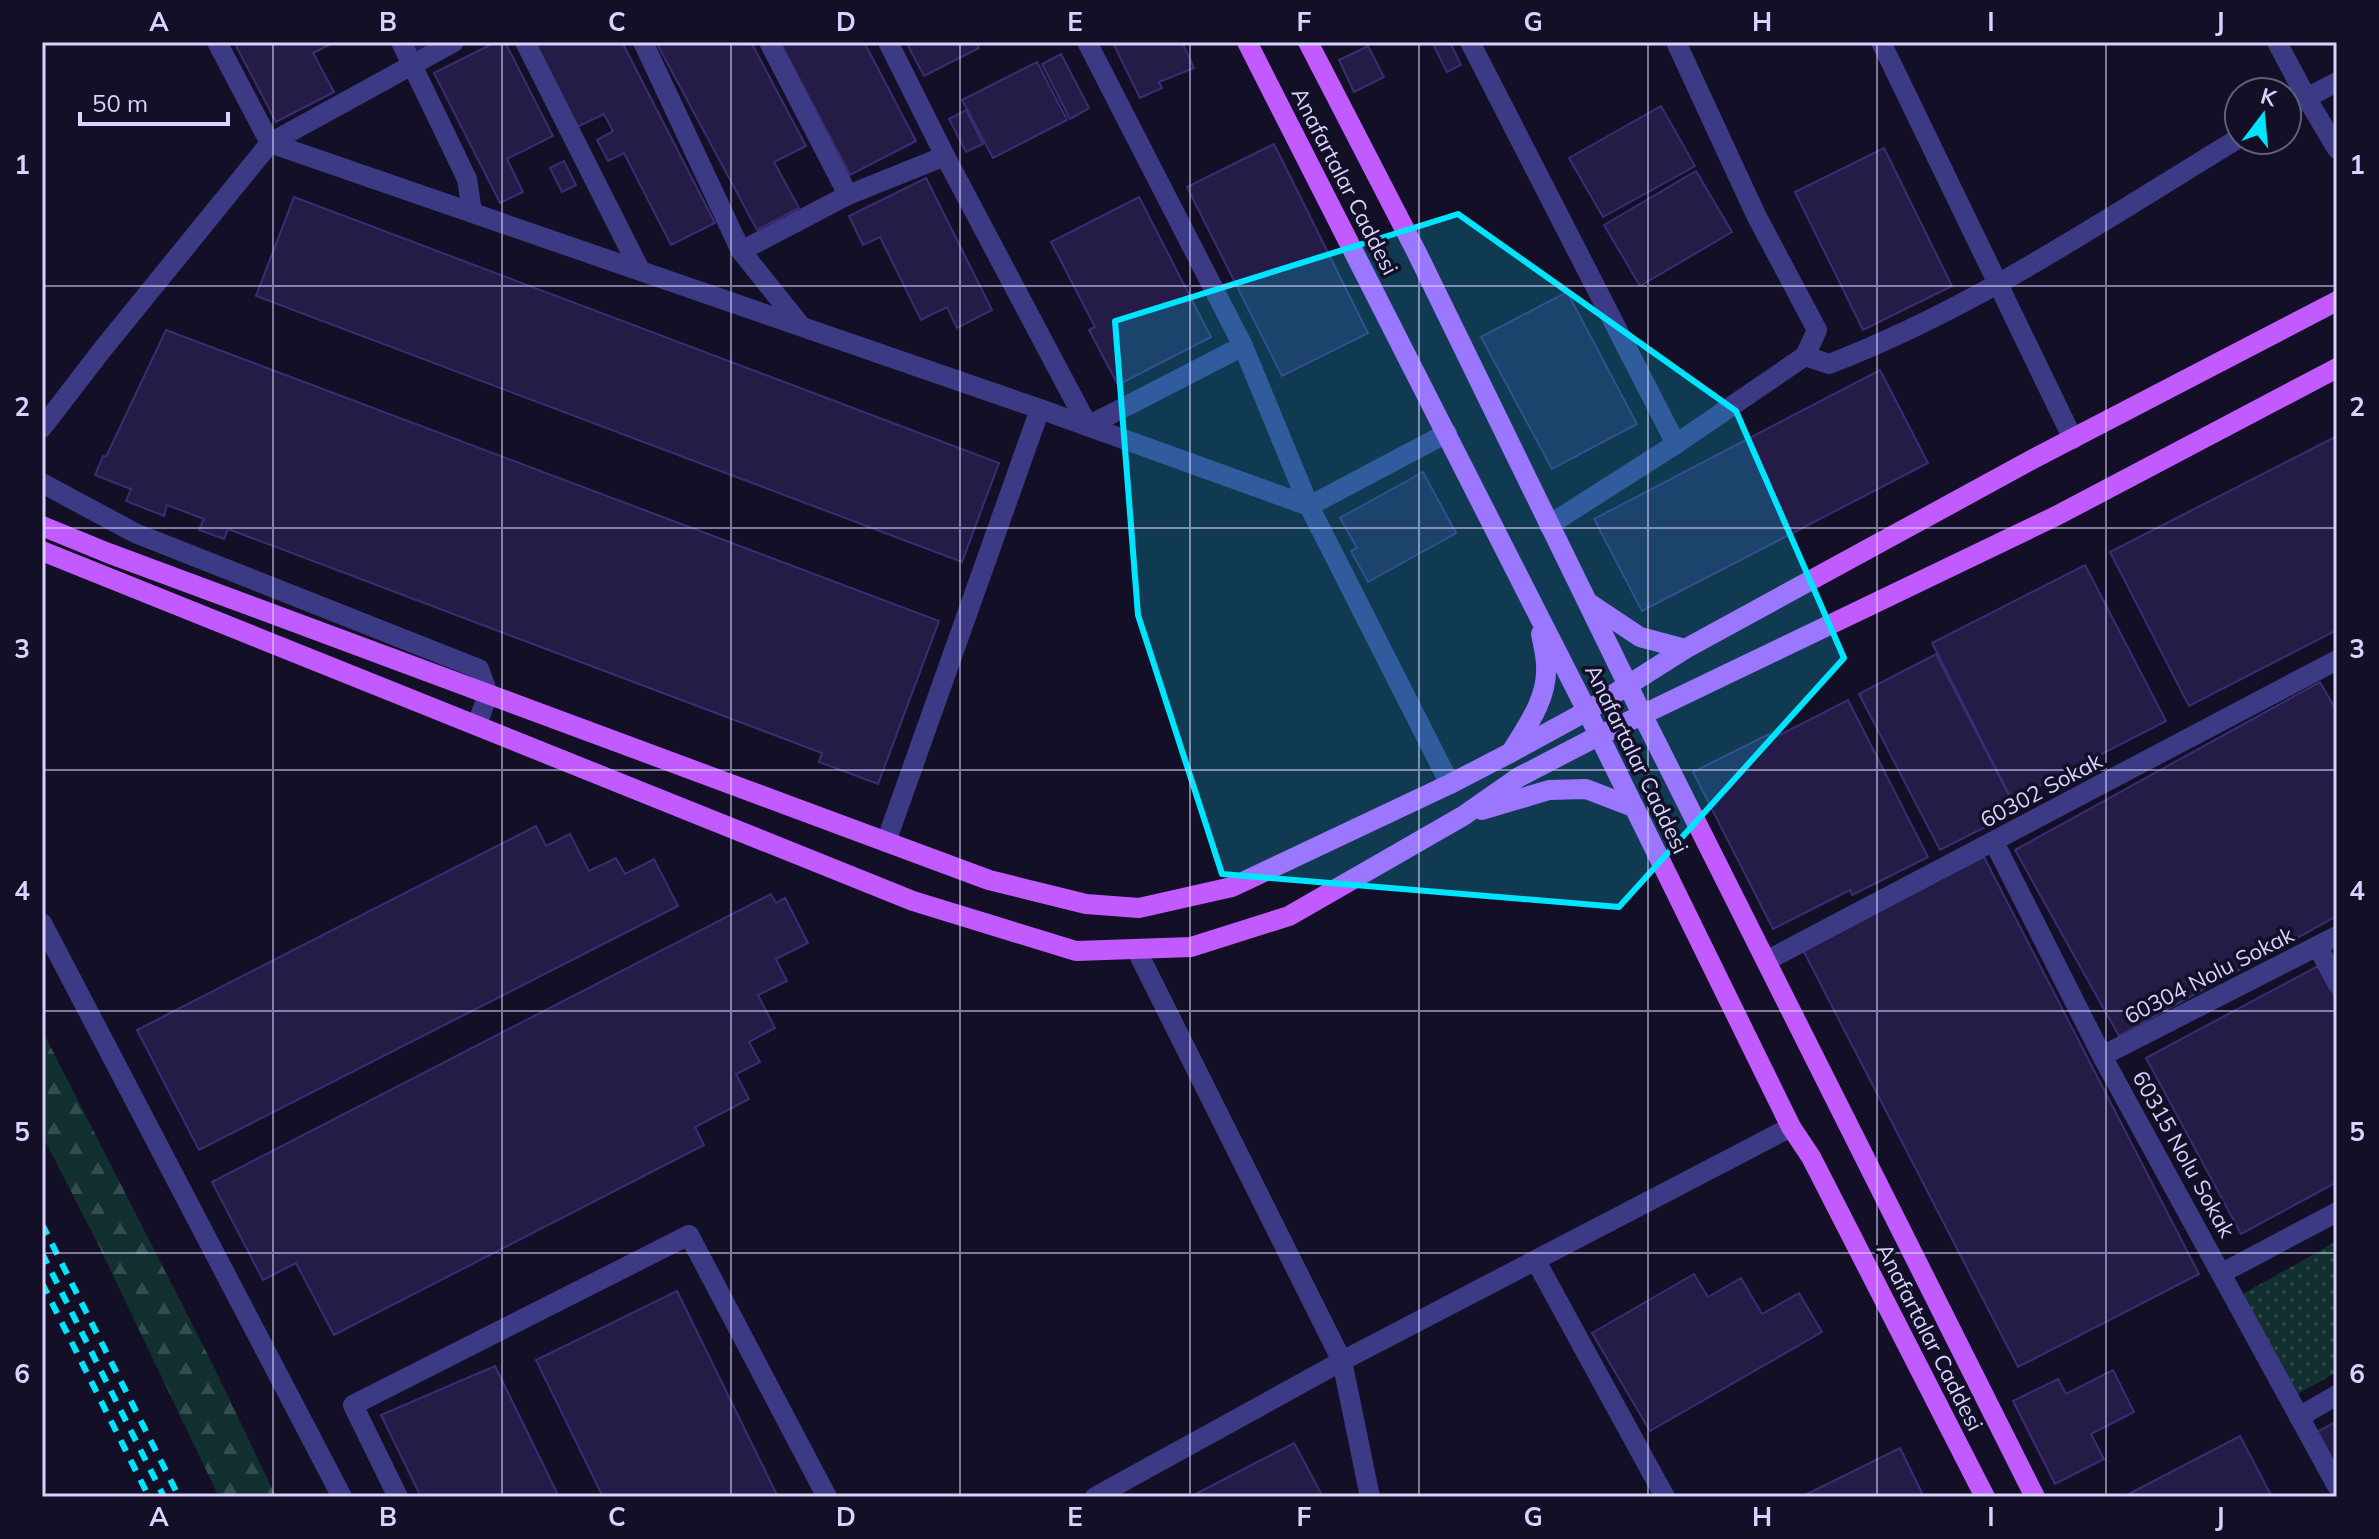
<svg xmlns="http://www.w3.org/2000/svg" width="2379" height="1539" font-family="Mulish,sans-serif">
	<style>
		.forest { fill: url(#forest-firs) }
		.park { fill: url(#park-dots) }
		.building { fill: #241b47; stroke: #3b2d73; stroke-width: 2 }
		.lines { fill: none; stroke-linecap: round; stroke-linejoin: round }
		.minor { stroke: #3d3a85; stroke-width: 20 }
		.major { stroke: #c25bff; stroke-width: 20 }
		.rail { stroke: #00e5ff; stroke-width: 6; stroke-dasharray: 12 10; stroke-linecap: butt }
		.marked { fill: #00e5ff; fill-opacity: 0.2; stroke: #00e5ff; stroke-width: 6; stroke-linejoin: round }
		.grid { fill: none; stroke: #d9d4ff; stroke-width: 2; stroke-opacity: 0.55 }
		.labels { text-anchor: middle; stroke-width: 7; stroke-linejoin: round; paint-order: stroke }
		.street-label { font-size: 22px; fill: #d9d4ff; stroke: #130f26 }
		.neatline { fill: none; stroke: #d9d4ff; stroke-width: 3 }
		.grid-label { font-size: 26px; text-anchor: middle; font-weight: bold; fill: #d9d4ff }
	</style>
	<defs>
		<pattern id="forest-firs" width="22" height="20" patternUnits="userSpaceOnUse" patternTransform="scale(2)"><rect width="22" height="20" fill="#12302f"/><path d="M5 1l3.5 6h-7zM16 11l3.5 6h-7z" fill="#344d4e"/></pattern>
		<pattern id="park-dots" width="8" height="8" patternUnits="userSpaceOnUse" patternTransform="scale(2)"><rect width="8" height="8" fill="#12302f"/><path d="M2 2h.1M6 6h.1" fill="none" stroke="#344d4e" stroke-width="1.8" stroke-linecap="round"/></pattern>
	</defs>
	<rect width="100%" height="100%" fill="#130f26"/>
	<polygon class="forest" points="42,1030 213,1365 276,1497 219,1497 98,1244 42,1135"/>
	<polygon class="park" points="2337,1241 2337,1372 2298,1394 2241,1295"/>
	<g class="building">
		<polygon points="234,42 335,42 313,53 334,92 276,122"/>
		<polygon points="411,42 443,42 418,55"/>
		<polygon points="496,42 505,42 553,136 507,159 523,192 500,203 434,73"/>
		<polygon points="534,42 622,42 715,223 671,245 624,153 608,161 597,140 613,131 604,114 577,127"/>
		<polygon points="656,42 751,42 806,146 774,162 799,208 757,230"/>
		<polygon points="780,42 864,42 916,141 850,175"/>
		<polygon points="906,42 975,42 979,48 924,76"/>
		<polygon points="1182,42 1194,68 1159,82 1162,88 1140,98 1113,43"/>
		<polygon points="1432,42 1450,42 1461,65 1447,72"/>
		<polygon points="1368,46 1384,77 1354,92 1339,60"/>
		<polygon points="1061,54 1089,108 1070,119 1042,64"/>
		<polygon points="1037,62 1067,120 993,158 962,100"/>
		<polygon points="1661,106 1695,166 1603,217 1569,158"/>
		<polygon points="966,110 983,144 966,152 949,119"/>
		<polygon points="1274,144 1368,333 1282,376 1187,187"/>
		<polygon points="1884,148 1952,286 1863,330 1795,192"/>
		<polygon points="564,161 576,185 562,192 550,168"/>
		<polygon points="1696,171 1732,232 1640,286 1604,225"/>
		<polygon points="926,178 992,310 957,328 947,307 921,320 880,237 863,245 849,216"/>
		<polygon points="294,197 999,463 962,562 256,296"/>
		<polygon points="1139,197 1211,337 1118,385 1089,330 1095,327 1051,242"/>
		<polygon points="1567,292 1637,424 1552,469 1481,337"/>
		<polygon points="166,330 939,621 878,784 819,762 822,753 228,529 224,539 199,530 204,519 167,505 164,516 126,501 131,489 95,475 103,456 106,457"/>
		<polygon points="1880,370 1928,463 1642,611 1594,519"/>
		<polygon points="2337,436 2337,630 2189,706 2110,552"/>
		<polygon points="1423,472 1456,533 1368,582 1351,551 1357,548 1340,518"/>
		<polygon points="2085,565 2166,721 2012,800 1932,643"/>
		<polygon points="1936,654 2017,811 1940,850 1859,694"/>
		<polygon points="2320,682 2337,712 2337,916 2119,1036 2015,850"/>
		<polygon points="1848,700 1928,857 1852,895 1850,890 1773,929 1693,772 1769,734 1772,739"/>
		<polygon points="536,826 546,846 570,834 589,871 616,858 625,874 654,859 678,906 199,1150 137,1030"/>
		<polygon points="1984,857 2199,1274 2018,1367 1803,950"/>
		<polygon points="771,894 776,903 785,898 808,943 776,959 787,981 758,995 775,1028 749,1042 760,1062 736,1074 749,1099 695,1127 704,1145 334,1335 296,1263 263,1280 212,1182"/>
		<polygon points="2318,966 2337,1001 2337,1182 2241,1234 2146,1058"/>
		<polygon points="1694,1274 1708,1297 1741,1278 1762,1314 1799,1293 1822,1332 1650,1431 1592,1333"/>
		<polygon points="677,1291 778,1497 603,1497 536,1360"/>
		<polygon points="495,1366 559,1497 421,1497 381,1415"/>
		<polygon points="2113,1370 2134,1412 2091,1434 2104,1459 2055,1484 2013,1401 2058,1379 2066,1394"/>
		<polygon points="2337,1421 2337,1481 2312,1435"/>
		<polygon points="2240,1436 2272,1497 2123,1497"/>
		<polygon points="1294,1443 1323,1497 1190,1497"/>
		<polygon points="1900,1448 1924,1497 1801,1497"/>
	</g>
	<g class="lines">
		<g class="minor">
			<polyline points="217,42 270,143 454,42"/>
			<polyline points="401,42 467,179 472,212"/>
			<polyline points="525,42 640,270"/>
			<polyline points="643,42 741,251 848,195 769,42"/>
			<polyline points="1087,42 1243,346"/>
			<polyline points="1470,42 1676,444"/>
			<polyline points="1881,42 2073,439"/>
			<polyline points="2277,42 2306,97 2337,149"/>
			<polyline points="2287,108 2337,82"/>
			<polyline points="945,156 1088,426 1243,346 1309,506 1447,433"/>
			<polyline points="848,195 945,156 888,42"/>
			<polyline points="741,251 801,326"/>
			<path d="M1805,356L1829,364C1975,308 2106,219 2239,138"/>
			<polyline points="42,428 102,350 270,143 1040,409 1309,506 1450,784"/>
			<polyline points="42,483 135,533 479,669 488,694 477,725"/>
			<polyline points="1549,525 1676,444 1805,356 1817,330 1756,215 1676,42"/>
			<polyline points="886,842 1040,409"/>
			<polyline points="1994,842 2102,1056 2337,1486"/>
			<polyline points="42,923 342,1497"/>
			<polyline points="2318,947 2337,983"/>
			<polyline points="1136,949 1342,1361 1370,1497"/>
			<polyline points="1766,961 2337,660"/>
			<polyline points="2102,1056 2337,936"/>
			<polyline points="1536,1261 1665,1497"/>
			<polyline points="2222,1273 2337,1212"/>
			<polyline points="2299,1417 2337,1395"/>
			<polyline points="398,1497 353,1405 689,1235 827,1497"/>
			<polyline points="1095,1497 1342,1361 1791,1127"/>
		</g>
		<g class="major">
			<polyline points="1247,42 1587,711 1791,1127 1811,1157 1985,1497"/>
			<polyline points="1308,42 1417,253 1642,714 2035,1497"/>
			<polyline points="42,526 108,553 989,880 1086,904 1139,908 1232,887 1450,784 1510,753 1587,711 1685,649 2033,459 2337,301"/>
			<polyline points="42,551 913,901 1076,951 1191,947 1289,916 1463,816 1519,777 1598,736 2056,516 2337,368"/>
			<polyline points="1589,603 1640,637 1685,649"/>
			<path d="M1513,749C1528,725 1548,697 1546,666C1546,655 1543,644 1541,634"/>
			<polyline points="1482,810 1549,790 1586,789 1633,807"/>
		</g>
		<g class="rail">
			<polyline points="42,1224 179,1497"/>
			<polyline points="42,1253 164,1497"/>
			<polyline points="42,1283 149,1497"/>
		</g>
	</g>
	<path class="marked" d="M1458,214L1736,411L1844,658L1619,907L1222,874L1138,615L1115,321Z"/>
	<path class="grid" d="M273,42V1497M502,42V1497M731,42V1497M960,42V1497M1190,42V1497M1419,42V1497M1648,42V1497M1877,42V1497M2106,42V1497M42,286H2337M42,528H2337M42,770H2337M42,1011H2337M42,1253H2337"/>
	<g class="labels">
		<g class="street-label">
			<text transform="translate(1345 181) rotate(63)" y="8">Anafartalar Caddesi</text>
			<text transform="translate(1637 759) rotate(64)" y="8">Anafartalar Caddesi</text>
			<text transform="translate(2041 790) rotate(-28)" y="8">60302 Sokak</text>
			<text transform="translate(2209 975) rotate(-27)" y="8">60304 Nolu Sokak</text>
			<text transform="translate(2184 1154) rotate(61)" y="8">60315 Nolu Sokak</text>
			<text transform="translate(1930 1337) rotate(63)" y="8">Anafartalar Caddesi</text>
		</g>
	</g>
	<rect width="2379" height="1539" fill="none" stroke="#130f26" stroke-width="88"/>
	<g transform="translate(2263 116) rotate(16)"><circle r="38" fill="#130f26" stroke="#625e7d" stroke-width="2"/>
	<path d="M0-6L14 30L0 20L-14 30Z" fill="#00e5ff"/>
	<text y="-12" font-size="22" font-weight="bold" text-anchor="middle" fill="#d9d4ff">K</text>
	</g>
	<path d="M80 112v12h148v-12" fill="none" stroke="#d9d4ff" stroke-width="4"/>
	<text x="92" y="112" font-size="24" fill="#d9d4ff" stroke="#130f26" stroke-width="6" paint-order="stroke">50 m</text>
	<rect x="44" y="44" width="2291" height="1451" class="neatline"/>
	<g class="grid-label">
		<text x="159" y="31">A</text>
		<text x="388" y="31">B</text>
		<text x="617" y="31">C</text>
		<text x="846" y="31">D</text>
		<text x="1075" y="31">E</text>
		<text x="1304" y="31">F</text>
		<text x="1533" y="31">G</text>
		<text x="1762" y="31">H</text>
		<text x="1991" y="31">I</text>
		<text x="2220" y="31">J</text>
		<text x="22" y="174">1</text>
		<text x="2357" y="174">1</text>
		<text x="22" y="416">2</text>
		<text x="2357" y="416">2</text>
		<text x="22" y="658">3</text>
		<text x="2357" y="658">3</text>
		<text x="22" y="900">4</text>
		<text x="2357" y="900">4</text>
		<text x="22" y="1141">5</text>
		<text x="2357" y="1141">5</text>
		<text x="22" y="1383">6</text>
		<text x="2357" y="1383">6</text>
		<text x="159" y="1526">A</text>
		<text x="388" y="1526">B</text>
		<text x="617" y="1526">C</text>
		<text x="846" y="1526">D</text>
		<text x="1075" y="1526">E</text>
		<text x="1304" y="1526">F</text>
		<text x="1533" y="1526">G</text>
		<text x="1762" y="1526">H</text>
		<text x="1991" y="1526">I</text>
		<text x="2220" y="1526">J</text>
	</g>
</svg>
